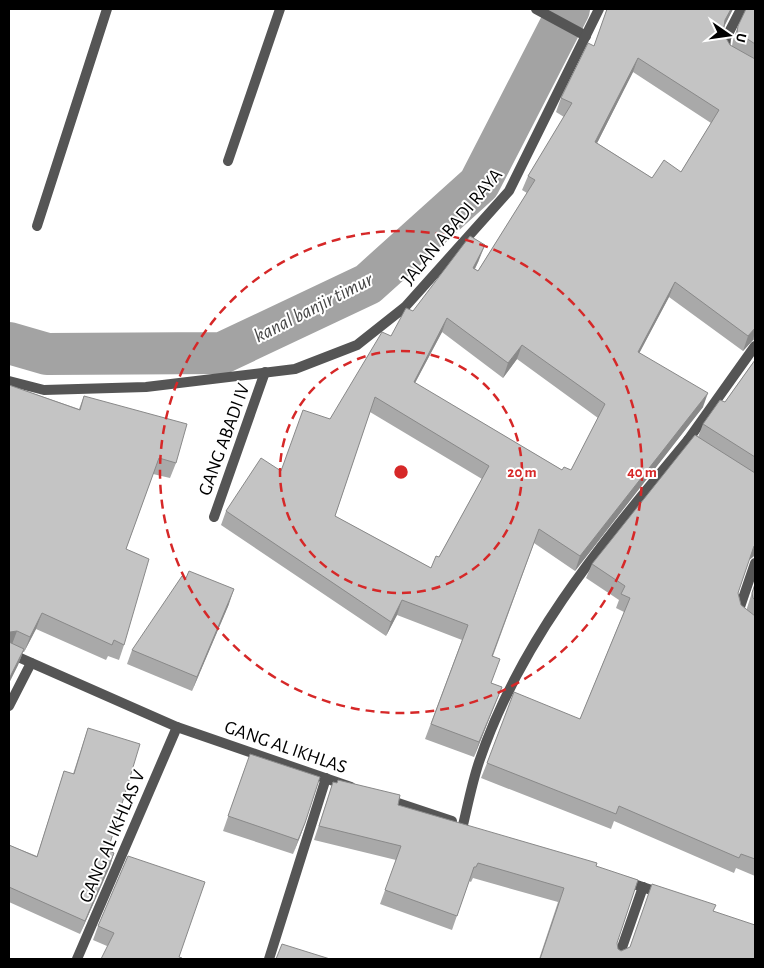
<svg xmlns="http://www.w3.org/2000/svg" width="764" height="968" font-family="'Alegreya Sans',sans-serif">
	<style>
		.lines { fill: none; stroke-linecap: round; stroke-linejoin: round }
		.canal { stroke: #a3a3a3; stroke-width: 42 }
		.service { stroke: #555; stroke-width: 10 }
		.minor { stroke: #555; stroke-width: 10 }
		.wall { fill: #a9a9a9; fill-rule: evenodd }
		.shaded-wall { fill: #898989 }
		.building { fill: #c4c4c4; stroke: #898989; fill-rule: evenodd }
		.ring { fill: none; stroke: #d62828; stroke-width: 2.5; stroke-dasharray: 9 6 }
		.labels { text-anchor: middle; stroke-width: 4; stroke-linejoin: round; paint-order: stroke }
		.street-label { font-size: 19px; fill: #000; stroke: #fff }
		.water-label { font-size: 20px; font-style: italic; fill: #444; stroke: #fff }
		.centre { fill: #d62828; stroke: #fff; stroke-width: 2.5 }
		.ring-label { font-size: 15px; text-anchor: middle; font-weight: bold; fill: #d62828; stroke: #fff; stroke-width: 4; stroke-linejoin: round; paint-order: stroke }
	</style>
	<rect width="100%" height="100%" fill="#fff"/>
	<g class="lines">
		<polyline class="canal" points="9,343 47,354 222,353 368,284 479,184 569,9"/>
		<polyline class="service" points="214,517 265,372"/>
		<g class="minor">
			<polyline points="536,9 586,36"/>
			<polyline points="725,50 726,38 741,9"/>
			<polyline points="228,161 280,9"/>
			<polyline points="37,226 107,9"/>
			<polyline points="9,381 44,390 146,387 295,369 357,345 405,307 509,191 599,9"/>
			<polyline points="693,444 688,440 755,346"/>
			<polyline points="755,563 740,607 741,616 755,626"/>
			<polyline points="9,653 177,727 351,787"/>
			<polyline points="9,706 31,663"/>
			<polyline points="386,799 452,821"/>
			<path d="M463,825C468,804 472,783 479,762C521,637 605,540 688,440"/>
			<polyline points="625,881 663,894"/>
			<polyline points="77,959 177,727"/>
			<polyline points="269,959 326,778"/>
			<polyline points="618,959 643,887"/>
		</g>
	</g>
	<g class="wall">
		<path d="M607,9H733L724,26L723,33L730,45L732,46L733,40L738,26L755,9V341L753,340L743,351L669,297L639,353L703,407L575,571L534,543L493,656L491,683L502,687L474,757L425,739L462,640L397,615L386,636L221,525L226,511L281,471L330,419L391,336L413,311L479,260L475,269L478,271L527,193L522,190L528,176L564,117L556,112L561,98L594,46ZM633,72L711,123L681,172L652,178L597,143ZM442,332L503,378L517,359L598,418L571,470H562L415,383ZM370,412L482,479L439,557L431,568L335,516Z"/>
		<polygon points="755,360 755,557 754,556 749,560 738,593 741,605 747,610 747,608 755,583 755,876 736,868 734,873 614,821 611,829 481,778 487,763 580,719 624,612 616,608 619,600 586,578 592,564 698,437 703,424 725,402"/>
		<polygon points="9,385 79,409 84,396 176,463 170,478 153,474 126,549 124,645 119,660 108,656 106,660 36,629 24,652 23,652 18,665 9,683"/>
		<polygon points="229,604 192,691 127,664 132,650"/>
		<polygon points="88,728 108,850 114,853 110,866 80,934 9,902 9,845 37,856 64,771 73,774"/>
		<polygon points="245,768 305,823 293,854 223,831"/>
		<polygon points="333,782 398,805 596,866 617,943 618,949 621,951 714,911 755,959 539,959 558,902 473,878 471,882 469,881 452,930 380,904 396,860 314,840"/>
		<polygon points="205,882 107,946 93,940 98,926"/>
	</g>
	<g class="shaded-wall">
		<polygon points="731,9 733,9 720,35 725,20"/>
		<polygon points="638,58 633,72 590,157 595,142"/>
		<polygon points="485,245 479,260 468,282 473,268"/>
		<polygon points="675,282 669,297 632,367 638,352"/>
		<polygon points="447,318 442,332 408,396 414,382"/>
		<polygon points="755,328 755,332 753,340 743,351 748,336"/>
		<polygon points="522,345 517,359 503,378 508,363"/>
		<polygon points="708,393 703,407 575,571 580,556"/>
		<polygon points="755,545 755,553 754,556 748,561 754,546"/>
		<polygon points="234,589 229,604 192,691 197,677"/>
		<polygon points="402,600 397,615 386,636 391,622"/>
		<polygon points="42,613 36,629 24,652 30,637"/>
		<polygon points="17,631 11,647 9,647 9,636 10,632"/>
		<polygon points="24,649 18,665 9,683 9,679"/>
		<polygon points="502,687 496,701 474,757 479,742"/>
		<polygon points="305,823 300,837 293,854 298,840"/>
		<polygon points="114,853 110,866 80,934 85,921"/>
	</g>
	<g class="building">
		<path d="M607,9H731L725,20L723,33L730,45L755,59V328L748,336L675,282L638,352L708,393L580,556L539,529L492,656L500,659L491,683L502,687L479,742L431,724L468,625L402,600L391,622L226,511L261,458L281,471L303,410L330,419L382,332L391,336L406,308L413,311L470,236L485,245L473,268L478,271L535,180L528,176L572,103L561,98L588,43L594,46ZM638,58L719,110L681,172L664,160L652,178L595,142ZM447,318L508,363L522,345L605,404L571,470L564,467L562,470L414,382ZM375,397L489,466L439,557L436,556L431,568L335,516Z"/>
		<polygon points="746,9 755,9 755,44 737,32 738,26"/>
		<polygon points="755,360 755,457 703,424 720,400 725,402"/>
		<polygon points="9,385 80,410 84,396 187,424 176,463 159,458 126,549 149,559 124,645 114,640 112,645 42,613 30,637 17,631 10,632 9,636"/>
		<polygon points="695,435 755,473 755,545 754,546 738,593 741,605 755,616 755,859 741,854 739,858 619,806 616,814 487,763 514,692 580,719 630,598 621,594 625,586 592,564"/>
		<polygon points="189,571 234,589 197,677 132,650 182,576 186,578"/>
		<polygon points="755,584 755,600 753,598 752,593"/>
		<polygon points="9,640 9,642 24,649 9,679"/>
		<polygon points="88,728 140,744 108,850 114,853 85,921 9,887 9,845 37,857 64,771 74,774"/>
		<polygon points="250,754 320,777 305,823 298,840 228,816"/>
		<polygon points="338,780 400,795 398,805 597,863 596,866 638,880 617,943 618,949 621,951 630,947 652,884 716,905 713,911 755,925 755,959 540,959 564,888 478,863 476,867 474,867 457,916 385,890 401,846 319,826 333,782 337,783"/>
		<polygon points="128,856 205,882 179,957 182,958 182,959 101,959 114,933 98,926"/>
		<polygon points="282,944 330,959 276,959"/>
	</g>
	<g class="ring">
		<circle cx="401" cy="472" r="121"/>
		<circle cx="401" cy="472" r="241"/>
	</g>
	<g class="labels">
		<g class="street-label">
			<text transform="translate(451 226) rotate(-50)" y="7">JALAN ABADI RAYA</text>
			<text transform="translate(223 439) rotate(-70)" y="7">GANG ABADI IV</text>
			<text transform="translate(286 746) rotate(19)" y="7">GANG AL IKHLAS</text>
			<text transform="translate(111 836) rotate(-67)" y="7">GANG AL IKHLAS V</text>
		</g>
		<g class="water-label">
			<text transform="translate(313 307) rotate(-27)" y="7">kanal banjir timur</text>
		</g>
	</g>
	<circle cx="401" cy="472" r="8" class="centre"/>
	<g class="ring-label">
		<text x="522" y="477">20 m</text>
		<text x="642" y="477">40 m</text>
	</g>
	<rect width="764" height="968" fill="none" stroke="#000000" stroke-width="20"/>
	<g transform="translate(729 35) rotate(103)" stroke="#ffffff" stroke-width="4" paint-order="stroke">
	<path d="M0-4L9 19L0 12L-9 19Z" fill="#000000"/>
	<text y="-8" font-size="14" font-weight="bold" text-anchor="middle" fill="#000000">U</text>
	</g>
</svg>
